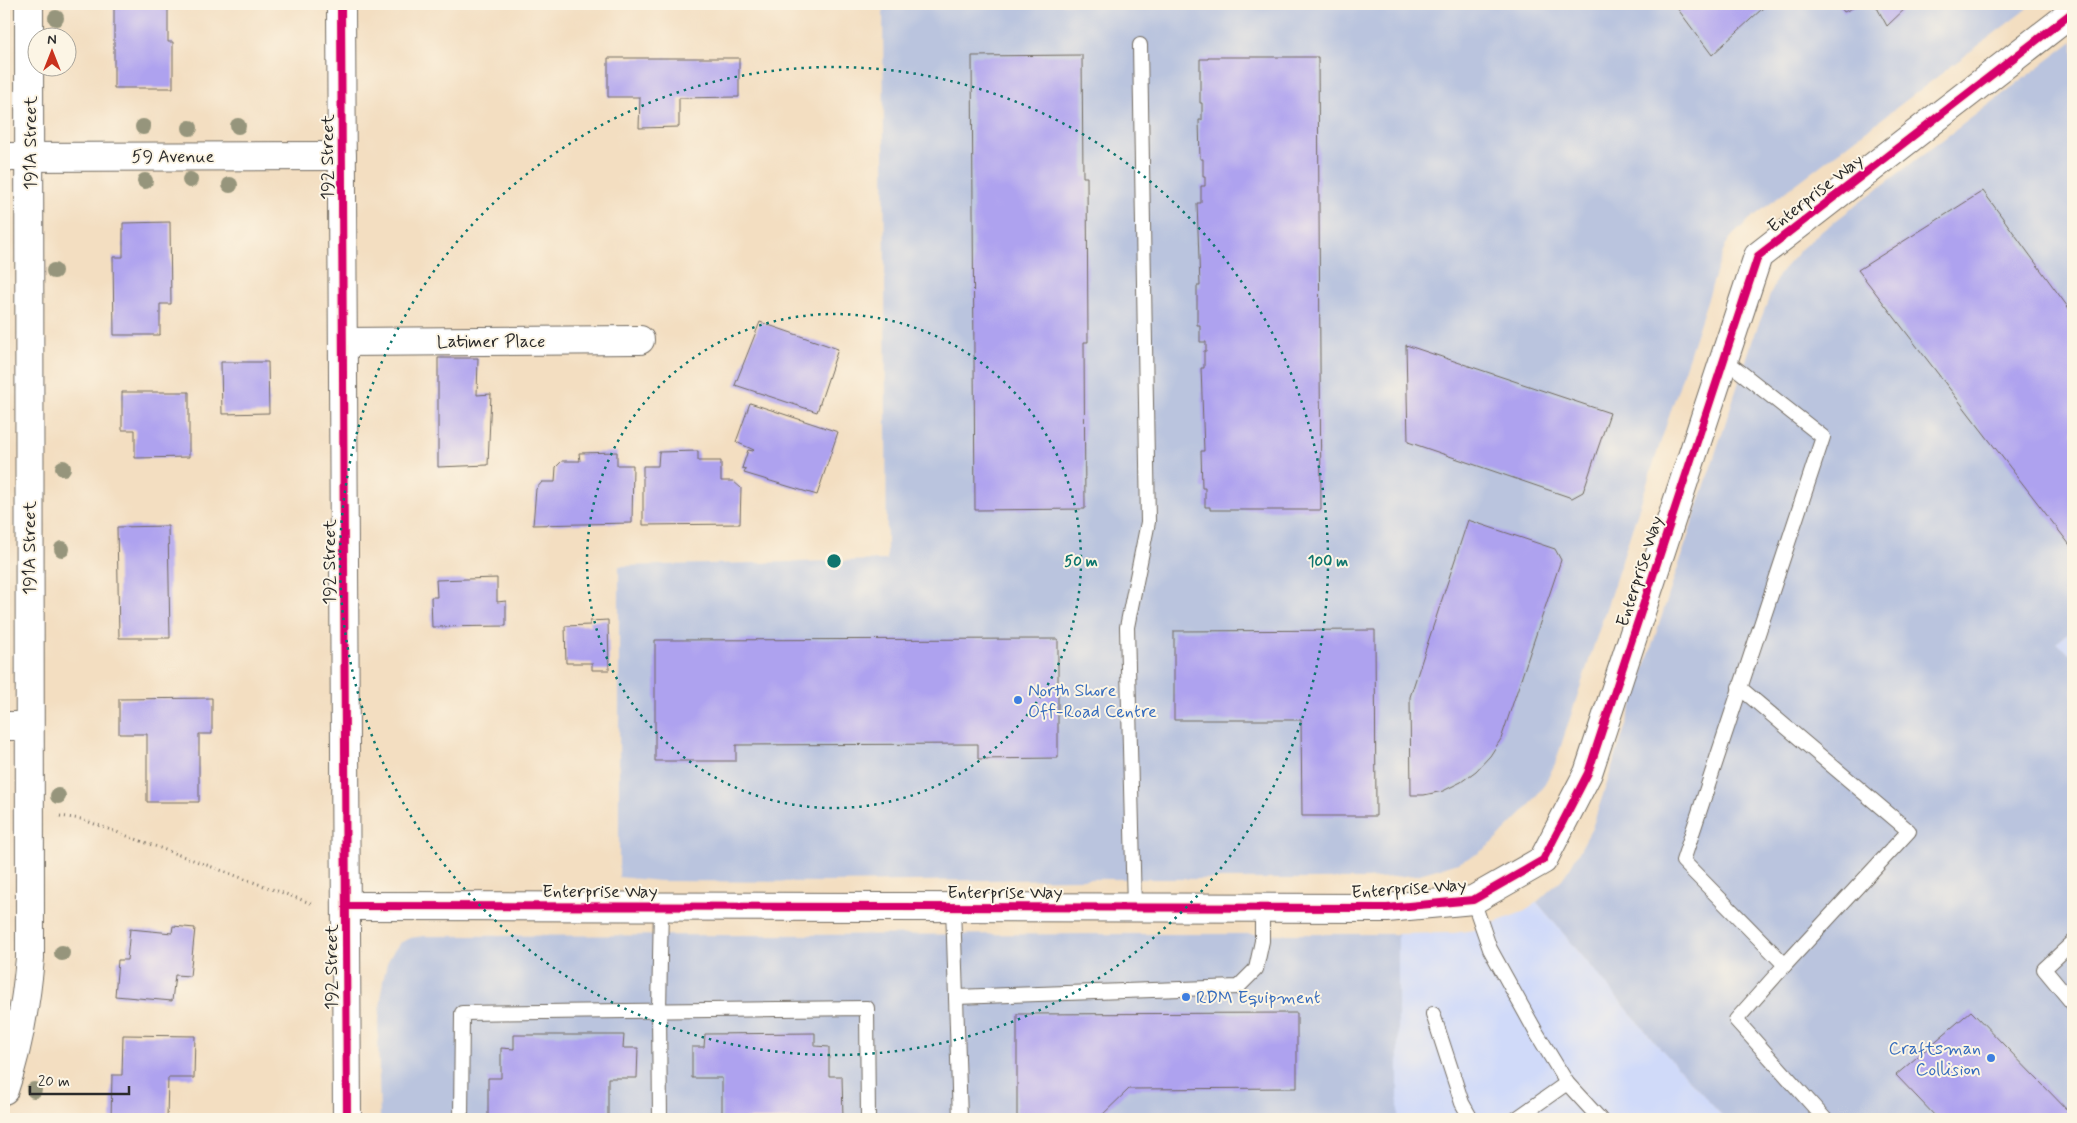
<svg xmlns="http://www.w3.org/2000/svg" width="2077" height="1123" font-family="Mynerve,sans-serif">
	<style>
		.built { fill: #d0daf9 }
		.industrial { fill: #bac4de }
		.building { fill: #aea2ef }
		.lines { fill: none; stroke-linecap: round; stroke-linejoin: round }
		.lane-casing { stroke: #716a60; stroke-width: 16 }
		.street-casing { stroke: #716a60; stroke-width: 30 }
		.secondary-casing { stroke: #716a60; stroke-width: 30 }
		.path { stroke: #716a60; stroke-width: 3; stroke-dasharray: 1 4; stroke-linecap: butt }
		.lane { stroke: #fff; stroke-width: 14 }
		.street { stroke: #fff; stroke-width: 28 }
		.secondary { stroke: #fff; stroke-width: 28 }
		.cycleway-casing { stroke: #fcf5e5; stroke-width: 11 }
		.cycleway { stroke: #d6006c; stroke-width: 8 }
		.tree { fill: #96957b }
		.ring { fill: none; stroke: #0f766e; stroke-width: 2.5; stroke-dasharray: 2.5 5 }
		.shop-dot { fill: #3f7fe0; stroke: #fcf5e5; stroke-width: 2 }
		.labels { text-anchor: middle; stroke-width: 4; stroke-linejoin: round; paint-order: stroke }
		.street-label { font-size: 18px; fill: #2b2b2b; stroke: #fcf5e5 }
		.shop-label { font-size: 18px; fill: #366cbe; stroke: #fcf5e5; text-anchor: start }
		.centre { fill: #0f766e; stroke: #fcf5e5; stroke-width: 2.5 }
		.ring-label { font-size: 15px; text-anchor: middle; font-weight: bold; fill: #0f766e; stroke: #fcf5e5; stroke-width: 4; stroke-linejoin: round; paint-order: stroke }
	</style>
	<rect width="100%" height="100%" fill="#fcf5e5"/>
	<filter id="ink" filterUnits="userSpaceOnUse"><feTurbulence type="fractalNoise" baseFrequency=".02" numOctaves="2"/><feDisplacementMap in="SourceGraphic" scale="10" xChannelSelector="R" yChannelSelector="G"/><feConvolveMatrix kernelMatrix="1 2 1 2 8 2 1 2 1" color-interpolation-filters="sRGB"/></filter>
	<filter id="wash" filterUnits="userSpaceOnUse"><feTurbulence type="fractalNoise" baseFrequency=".0096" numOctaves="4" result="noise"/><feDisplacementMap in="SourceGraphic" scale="20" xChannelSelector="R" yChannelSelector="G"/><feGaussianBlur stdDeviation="1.12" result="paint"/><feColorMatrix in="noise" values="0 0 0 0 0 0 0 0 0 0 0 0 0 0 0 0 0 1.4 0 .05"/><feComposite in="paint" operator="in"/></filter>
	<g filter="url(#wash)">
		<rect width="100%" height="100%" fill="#f3dec1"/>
		<g class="built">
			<polygon points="2073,630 2073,656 2056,643"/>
			<polygon points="1537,902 1655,1042 1725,1119 1397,1119 1398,934 1454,933 1475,930 1525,911"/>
		</g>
		<g class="industrial">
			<polygon points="883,4 2033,4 1750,219 1732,236 1725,246 1555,764 1544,785 1530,805 1494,842 1477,854 1458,863 1416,875 1366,879 1081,879 830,882 659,881 619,877 619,566 887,560"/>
			<polygon points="2073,41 2073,630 2056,643 2073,656 2073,1119 1725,1119 1655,1042 1537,902 1562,879 1571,866 1592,828 1753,339 1778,275 1802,248 1822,231"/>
			<polygon points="1155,934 1398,934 1398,1119 380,1119 378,1031 383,981 387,963 393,952 400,943 410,938 424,936"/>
		</g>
		<g id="blocks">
			<g class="building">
				<polygon points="114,4 168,4 168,42 173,42 173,88 114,88"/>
				<polygon points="1674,4 1760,4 1763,8 1712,55"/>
				<polygon points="1838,4 1861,4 1844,12"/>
				<polygon points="1875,4 1910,4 1887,26"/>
				<polygon points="1082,55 1083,177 1087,177 1088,342 1084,342 1085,509 975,510 972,56"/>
				<polygon points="1208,57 1318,57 1321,510 1210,510 1210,507 1205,507 1205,488 1202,488 1201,451 1204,451 1201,368 1204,368 1204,351 1206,351 1206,342 1200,342 1200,325 1197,325 1197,286 1200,286 1197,203 1201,203 1201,186 1205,186 1205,176 1203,176 1203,159 1200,159 1199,120 1202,120 1202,103 1200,103 1200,59 1208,59"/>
				<polygon points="608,58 739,58 739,97 679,98 679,127 639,128 640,97 608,97"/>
				<polygon points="1983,191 2073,314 2073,549 1858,270"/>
				<polygon points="170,222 171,304 160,304 160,335 114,335 113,257 123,257 123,223"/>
				<polygon points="760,322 838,349 817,412 735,385"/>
				<polygon points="1406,345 1610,413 1583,492 1572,498 1408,442"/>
				<polygon points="438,358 478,358 477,395 491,394 488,465 438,467"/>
				<polygon points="221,362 268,362 269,413 222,414"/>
				<polygon points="122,392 189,392 189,457 135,458 135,430 122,430"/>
				<polygon points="750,403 838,432 817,495 744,473 746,469 742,468 748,450 753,451 754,450 736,442"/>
				<polygon points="698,451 698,461 721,461 721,481 733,481 741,488 740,524 643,525 643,466 658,466 659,452"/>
				<polygon points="617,452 617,465 633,465 632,523 533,525 536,489 542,482 555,482 556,467 562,461 580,461 579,453"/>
				<polygon points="1468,520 1555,549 1561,560 1501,739 1490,756 1476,771 1461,782 1443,791 1424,795 1411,795 1410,697"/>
				<polygon points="168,526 170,638 119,638 117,527"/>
				<polygon points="497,578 497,602 506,601 506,626 432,627 431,597 437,597 436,580"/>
				<polygon points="608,620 609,670 592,670 592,663 566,663 565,626 590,625 590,621"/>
				<polygon points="1375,630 1376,816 1302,816 1301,720 1174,720 1174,631"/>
				<polygon points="1058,639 1058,758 978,759 978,744 736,745 736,761 655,761 655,640"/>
				<polygon points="212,698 212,734 199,734 199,802 147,802 147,734 119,734 119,699"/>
				<polygon points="173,926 195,928 190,976 175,975 172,1001 115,996 118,960 127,960 130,929 172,933"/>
				<polygon points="1971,1011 2073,1116 2073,1119 1938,1119 1896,1075"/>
				<polygon points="1297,1013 1297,1088 1129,1089 1098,1119 1017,1119 1017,1014"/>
				<polygon points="815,1033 815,1046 829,1047 829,1076 842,1076 843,1119 722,1119 722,1078 692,1078 692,1047 704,1047 705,1034"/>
				<polygon points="123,1035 195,1036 194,1078 168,1078 167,1119 111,1119 112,1075 122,1075"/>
				<polygon points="514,1035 624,1035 623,1048 638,1048 637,1078 608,1078 608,1119 488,1119 488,1078 501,1078 501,1048 514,1049"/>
			</g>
		</g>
	</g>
	<g filter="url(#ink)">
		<use href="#blocks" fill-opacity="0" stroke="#716a60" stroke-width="1"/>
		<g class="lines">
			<defs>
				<g id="lane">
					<polyline points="1724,359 1823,437 1683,861 1785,965 1736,1020 1825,1119"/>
					<polyline points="1739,687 1909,831 1785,965"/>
					<polyline points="1473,900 1490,949 1536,1032 1567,1083 1600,1119"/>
					<polyline points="953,907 960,1119"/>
					<polyline points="1134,908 1127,627 1148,522 1140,45"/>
					<polyline points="2073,942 2044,969 2073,1004"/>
					<polyline points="956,997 1238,987 1256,969 1262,941 1262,908"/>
					<polyline points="1433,1014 1462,1103 1471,1119"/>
					<polyline points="461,1119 462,1013 867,1008 868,1119"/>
					<polyline points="660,1119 659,1010 661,907"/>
					<polyline points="1516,1119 1567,1083"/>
				</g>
				<g id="street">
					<polyline points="4,157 342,156"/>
					<polyline points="343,342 640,340"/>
					<polyline points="4,726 29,726"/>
					<polyline points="346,906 1387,908 1473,900 1543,860 1588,773 1758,256 2073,12"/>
					<path d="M4,1090C19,1047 26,1003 30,958L29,4"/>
				</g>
				<polyline id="secondary" points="341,4 347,1119"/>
			</defs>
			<use href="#lane" class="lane-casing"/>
			<use href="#street" class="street-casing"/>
			<use href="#secondary" class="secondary-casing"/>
			<polyline class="path" points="60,816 81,819 313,904"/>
			<use href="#lane" class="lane"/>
			<use href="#street" class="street"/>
			<use href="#secondary" class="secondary"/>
			<defs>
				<g id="cycleway">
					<polyline points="341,4 347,1119"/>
					<polyline points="346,906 1387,908 1473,900 1543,860 1588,773 1758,256 2073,12"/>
				</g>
			</defs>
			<use href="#cycleway" class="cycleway-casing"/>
			<use href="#cycleway" class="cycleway"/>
		</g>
		<g class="tree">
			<circle cx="56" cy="18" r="8"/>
			<circle cx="238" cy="126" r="8"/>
			<circle cx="143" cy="127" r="8"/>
			<circle cx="190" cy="128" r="8"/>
			<circle cx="190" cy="180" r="8"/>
			<circle cx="145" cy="181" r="8"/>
			<circle cx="230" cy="185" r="8"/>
			<circle cx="54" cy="271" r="8"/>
			<circle cx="63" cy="468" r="8"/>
			<circle cx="62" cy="549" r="8"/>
			<circle cx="58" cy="796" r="8"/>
			<circle cx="62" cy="953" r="8"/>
			<circle cx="34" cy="1090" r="8"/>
		</g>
	</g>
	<g class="ring">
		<circle cx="834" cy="561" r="247"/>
		<circle cx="834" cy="561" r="494"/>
	</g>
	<g class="shop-dot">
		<circle cx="1018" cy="700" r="5"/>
		<circle cx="1186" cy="997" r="5"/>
		<circle cx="1991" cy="1058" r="5"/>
	</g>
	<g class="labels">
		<g class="street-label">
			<text transform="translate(30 143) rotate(-90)" y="6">191A Street</text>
			<text x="173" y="162">59 Avenue</text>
			<text transform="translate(327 157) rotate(-90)" y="6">192 Street</text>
			<text transform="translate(1815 193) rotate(-38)" y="6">Enterprise Way</text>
			<text x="491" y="347">Latimer Place</text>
			<text transform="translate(29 548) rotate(-90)" y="6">191A Street</text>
			<text transform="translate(329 562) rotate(-90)" y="6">192 Street</text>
			<text transform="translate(1639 571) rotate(-72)" y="6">Enterprise Way</text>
			<text transform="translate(1409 888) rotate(-4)" y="6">Enterprise Way</text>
			<text x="600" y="897">Enterprise Way</text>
			<text x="1005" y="898">Enterprise Way</text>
			<text transform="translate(331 967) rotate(-90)" y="6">192 Street</text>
		</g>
		<g class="shop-label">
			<text x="1028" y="696">North Shore<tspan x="1028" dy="21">Off-Road Centre</tspan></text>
			<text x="1196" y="1003">RDM Equipment</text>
			<text x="1981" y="1054" text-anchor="end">Craftsman<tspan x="1981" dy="21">Collision</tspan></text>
		</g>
	</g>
	<circle cx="834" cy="561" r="8" class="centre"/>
	<g class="ring-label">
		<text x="1081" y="566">50 m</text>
		<text x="1328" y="566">100 m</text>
	</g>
	<rect width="2077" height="1123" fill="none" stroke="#fcf5e5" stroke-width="20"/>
	<g transform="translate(52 52)"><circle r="24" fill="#fcf5e5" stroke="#a8a49b"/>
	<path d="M0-4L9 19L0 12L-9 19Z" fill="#c8321e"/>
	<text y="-8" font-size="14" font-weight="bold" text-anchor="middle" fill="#2b2b2b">N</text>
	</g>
	<path d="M30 1086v8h99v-8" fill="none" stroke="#2b2b2b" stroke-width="2.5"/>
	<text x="38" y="1086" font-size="15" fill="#2b2b2b" stroke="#fcf5e5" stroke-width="4" paint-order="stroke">20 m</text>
</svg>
